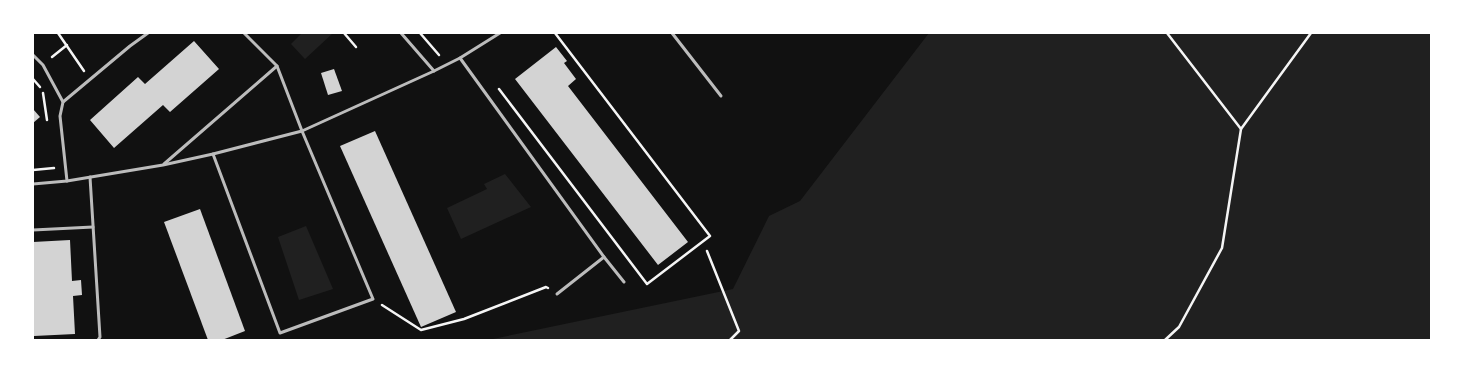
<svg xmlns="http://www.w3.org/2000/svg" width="1464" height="373" font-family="'Source Sans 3',sans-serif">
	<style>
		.green { fill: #202020 }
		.building { fill: #d3d3d3 }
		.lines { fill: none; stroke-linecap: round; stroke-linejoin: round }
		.path { stroke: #f5f5f5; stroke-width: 2.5 }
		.service { stroke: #bcbcbc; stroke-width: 3 }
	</style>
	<rect width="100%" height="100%" fill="#111"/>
	<g class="green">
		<polygon points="302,33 333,33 305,59 291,44"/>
		<polygon points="929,33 1431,33 1431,340 488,340 733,289 769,216 800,201"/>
		<polygon points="505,174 531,207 461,239 447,208 487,189 484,184"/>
		<polygon points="306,226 333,289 299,300 278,237"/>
	</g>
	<g class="building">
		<polygon points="194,41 219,69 170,112 163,105 114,148 90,120 138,77 145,84"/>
		<polygon points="556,47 567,61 564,63 576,79 568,86 688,242 658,265 515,79"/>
		<polygon points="334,69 342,91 328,95 321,73"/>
		<polygon points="33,109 40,117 33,123"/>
		<polygon points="375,131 456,312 421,327 340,146"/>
		<polygon points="200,209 245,331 222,340 208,340 164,222"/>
		<polygon points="70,240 72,281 81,280 82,295 73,296 75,334 34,336 33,242"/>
	</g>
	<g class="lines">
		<g class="path">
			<polyline points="58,33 84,71"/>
			<polyline points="344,33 356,47"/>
			<polyline points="420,33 439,55"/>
			<polyline points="1167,33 1241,129"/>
			<polyline points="52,57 67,45"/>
			<polyline points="33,79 40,87"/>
			<polyline points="499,89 647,284 710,236 555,33"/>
			<polyline points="43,93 47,120"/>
			<polyline points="33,170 54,168"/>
			<polyline points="707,251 739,331 730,340"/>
			<polyline points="382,305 421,330 464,319 546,287 548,288"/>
			<polyline points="1165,340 1179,327 1222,248 1241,129 1311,33"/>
		</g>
		<g class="service">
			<polyline points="401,33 434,71"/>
			<polyline points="672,33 721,96"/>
			<polyline points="33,55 43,65 63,102 60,116 67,181"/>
			<polyline points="460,58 604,257 624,282"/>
			<polyline points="63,102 130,46 148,33"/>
			<polyline points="213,154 280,333 373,299 302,131 277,66 244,33"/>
			<polyline points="164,164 277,66"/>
			<polyline points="90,177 100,337 98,340"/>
			<polyline points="33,184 67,181 163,165 213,154 302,131 434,71 460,58 500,33"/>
			<polyline points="33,230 93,227"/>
			<polyline points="557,294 604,257"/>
		</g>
	</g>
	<rect width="1464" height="373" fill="none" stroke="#ffffff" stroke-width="68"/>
</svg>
